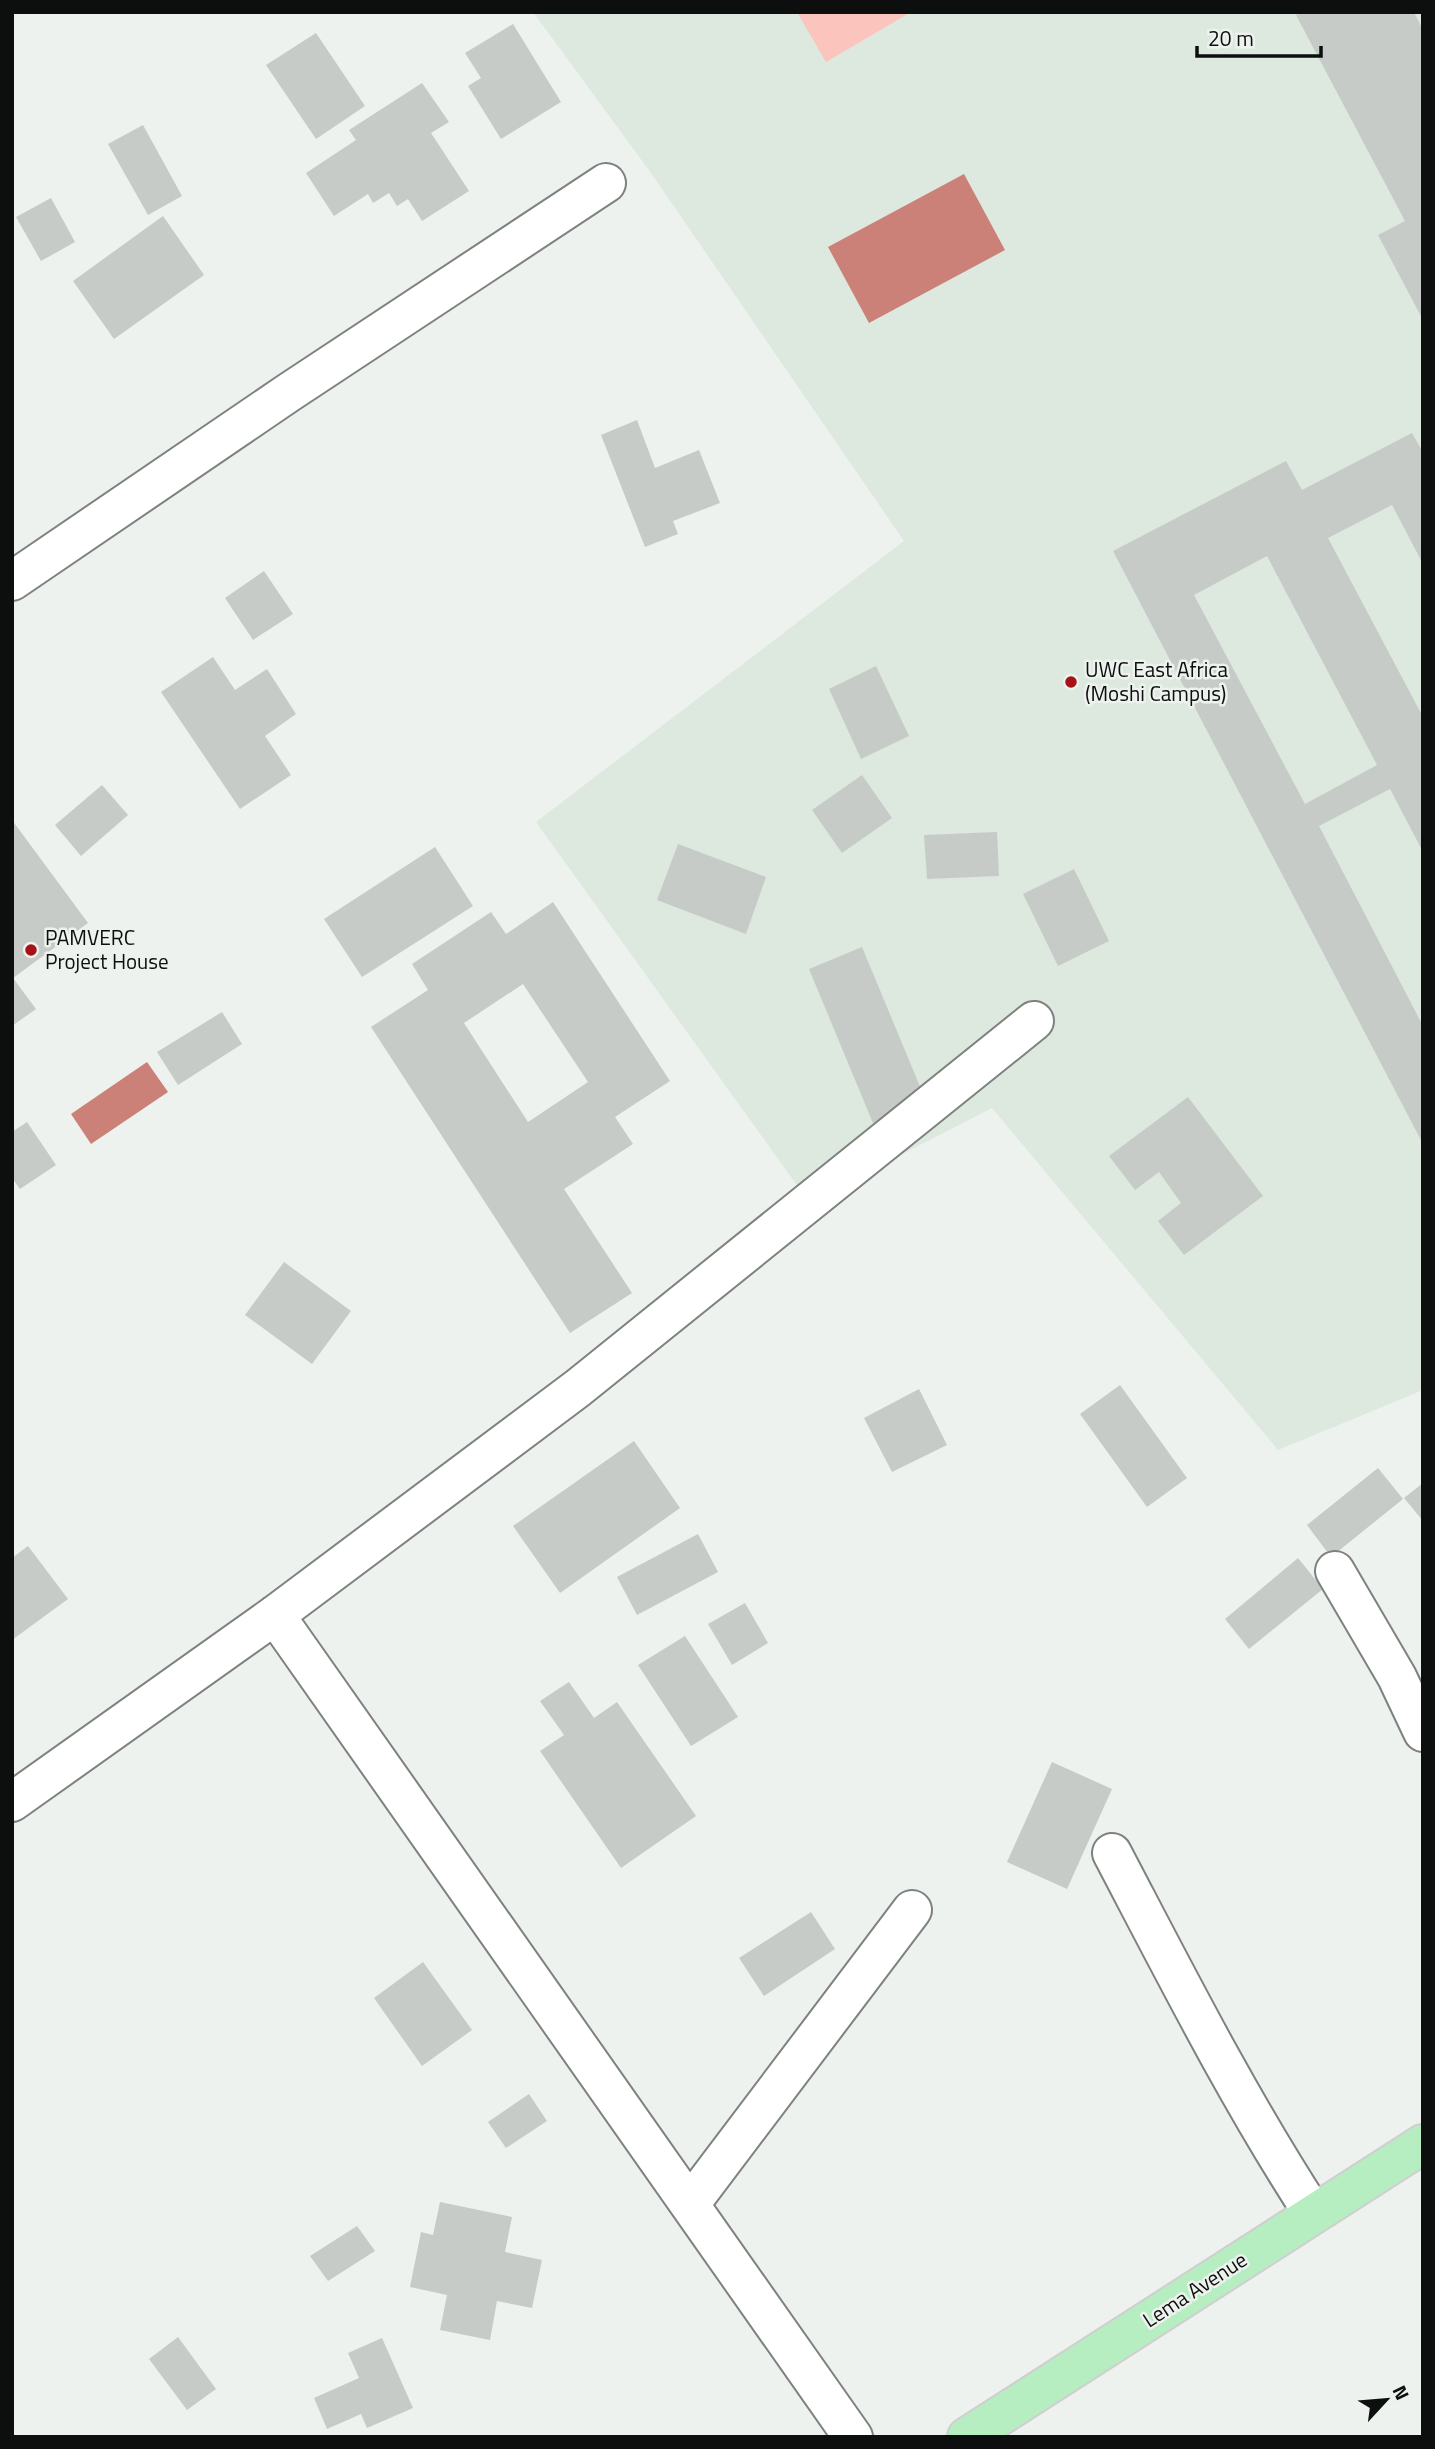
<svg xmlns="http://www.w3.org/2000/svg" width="1435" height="2449" font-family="'Titillium Web',sans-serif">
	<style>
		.built { fill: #dde8de }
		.green { fill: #fbc4bd }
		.water { fill: #cc8178 }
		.building { fill: #c7cbc7; fill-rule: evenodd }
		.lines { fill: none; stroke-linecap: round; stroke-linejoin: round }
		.minor-casing { stroke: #7e827f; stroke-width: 42 }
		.major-casing { stroke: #cfcfcf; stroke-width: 42 }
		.minor { stroke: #fff; stroke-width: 38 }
		.major { stroke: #b6eec2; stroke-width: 38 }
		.poi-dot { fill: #a71218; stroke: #edf2ee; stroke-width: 2.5 }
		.labels { text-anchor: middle; stroke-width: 5; stroke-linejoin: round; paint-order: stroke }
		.poi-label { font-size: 21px; fill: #0d0f0e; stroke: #edf2ee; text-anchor: start }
		.street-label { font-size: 21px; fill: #0d0f0e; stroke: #edf2ee }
	</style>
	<rect width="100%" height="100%" fill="#edf2ee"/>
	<polygon class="built" points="533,12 1423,12 1423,1390 1278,1450 992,1108 809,1202 536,822 904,541 651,173"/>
	<polygon class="green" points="797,12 911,12 826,62"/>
	<g class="water">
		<polygon points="964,174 1005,250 869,323 828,247"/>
		<polygon points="147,1062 168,1092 91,1144 71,1114"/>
	</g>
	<g class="building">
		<polygon points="1300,12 1414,12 1423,30 1423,320 1378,235 1405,221 1296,15"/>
		<polygon points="513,24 561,102 501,139 468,86 481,78 465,53"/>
		<polygon points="316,33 365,106 316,139 266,65"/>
		<polygon points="422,83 449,122 431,133 469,191 422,221 408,199 397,206 389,193 373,203 368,194 334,216 306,173 356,140 349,130"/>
		<polygon points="143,125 182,196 148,215 108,144"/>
		<polygon points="51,198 75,242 41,261 16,217"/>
		<polygon points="163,216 204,275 114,339 73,281"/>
		<polygon points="637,420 655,468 699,450 720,503 673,521 678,534 645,547 601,435"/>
		<path d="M1412,433L1423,452V564L1392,505L1328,538L1423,717V852L1390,789L1319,826L1423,1026V1144L1113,551L1286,461L1302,490ZM1267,556L1377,765L1305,804L1194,595Z"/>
		<polygon points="264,571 293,614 253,640 225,598"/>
		<polygon points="213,657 235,690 267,669 296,714 265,736 291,775 240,809 161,692"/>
		<polygon points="876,666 909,736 861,759 829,689"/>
		<polygon points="862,775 892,818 842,853 812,810"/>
		<polygon points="102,785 128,815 81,856 55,825"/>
		<polygon points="12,820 88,923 13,978 36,1009 12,1026"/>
		<polygon points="997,832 999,876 927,879 924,835"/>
		<polygon points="678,844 766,877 746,934 657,900"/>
		<polygon points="435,847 473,906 362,977 324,919"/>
		<polygon points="1074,869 1109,941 1058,966 1023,894"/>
		<path d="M553,902L670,1081L615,1117L633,1144L564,1189L632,1293L570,1333L371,1027L428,990L412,964L491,912L506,934ZM523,984L588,1082L528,1122L464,1023Z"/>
		<polygon points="862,947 926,1101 873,1123 809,969"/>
		<polygon points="222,1012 242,1044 178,1085 157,1052"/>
		<polygon points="1188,1097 1263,1196 1184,1255 1158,1221 1181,1203 1159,1172 1135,1190 1109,1156"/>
		<polygon points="27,1122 56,1165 20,1189 12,1178 12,1132"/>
		<polygon points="284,1262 351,1311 312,1364 245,1315"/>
		<polygon points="1120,1385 1187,1478 1147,1507 1080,1414"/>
		<polygon points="919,1389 947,1445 892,1472 864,1418"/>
		<polygon points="634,1441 680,1508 560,1593 513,1526"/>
		<polygon points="1378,1468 1403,1499 1331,1557 1307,1525"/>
		<polygon points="1423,1483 1423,1521 1404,1498"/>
		<polygon points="698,1534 718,1572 637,1615 617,1577"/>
		<polygon points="28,1546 68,1599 12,1640 12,1558"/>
		<polygon points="1298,1558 1323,1589 1249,1649 1225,1619"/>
		<polygon points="745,1603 768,1643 732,1665 708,1624"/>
		<polygon points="685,1636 738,1717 691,1746 638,1665"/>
		<polygon points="569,1682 594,1718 617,1702 696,1816 621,1868 540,1751 564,1735 540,1701"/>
		<polygon points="1052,1762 1112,1789 1067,1889 1007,1862"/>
		<polygon points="811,1912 835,1949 764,1996 739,1958"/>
		<polygon points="423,1962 472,2030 422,2066 374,1998"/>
		<polygon points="529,2094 547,2121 506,2148 488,2122"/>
		<polygon points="440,2202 512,2217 505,2252 542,2260 532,2308 497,2301 490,2340 440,2330 447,2295 410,2287 421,2232 433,2235"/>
		<polygon points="357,2226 375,2251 328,2281 310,2256"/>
		<polygon points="178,2337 216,2389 187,2410 149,2359"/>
		<polygon points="382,2338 413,2408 367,2428 361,2414 327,2429 314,2398 359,2378 348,2353"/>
	</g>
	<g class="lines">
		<defs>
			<g id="minor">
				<polyline points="12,581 288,393 606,183"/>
				<polyline points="1335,1571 1397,1677 1423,1732"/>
				<polyline points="275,1615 853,2437"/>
				<polyline points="12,1802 275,1615 578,1388 1034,1021"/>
				<path d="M1112,1853C1176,1975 1238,2098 1313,2213"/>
				<polyline points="690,2204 912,1910"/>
			</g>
			<polyline id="major" points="967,2437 1423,2144"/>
		</defs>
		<use href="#minor" class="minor-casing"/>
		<use href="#major" class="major-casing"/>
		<use href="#minor" class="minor"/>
		<use href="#major" class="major"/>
	</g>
	<g class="poi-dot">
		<circle cx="1071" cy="682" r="7"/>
		<circle cx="31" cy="950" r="7"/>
	</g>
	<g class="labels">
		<g class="poi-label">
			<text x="1085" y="677">UWC East Africa<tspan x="1085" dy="24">(Moshi Campus)</tspan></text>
			<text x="45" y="945">PAMVERC<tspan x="45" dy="24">Project House</tspan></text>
		</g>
		<g class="street-label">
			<text transform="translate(1195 2290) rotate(-33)" y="7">Lema Avenue</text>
		</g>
	</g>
	<rect width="1435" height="2449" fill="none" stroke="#0d0f0e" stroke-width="28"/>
	<g transform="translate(1386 2400) rotate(64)" stroke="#edf2ee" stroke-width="5" paint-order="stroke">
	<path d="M0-5L12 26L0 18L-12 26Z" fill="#0d0f0e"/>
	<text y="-10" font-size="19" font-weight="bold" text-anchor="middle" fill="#0d0f0e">N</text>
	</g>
	<path d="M1197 46v10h124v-10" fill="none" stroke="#0d0f0e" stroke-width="3.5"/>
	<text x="1208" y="46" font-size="21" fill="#0d0f0e" stroke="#edf2ee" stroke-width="5" paint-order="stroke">20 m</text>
</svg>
